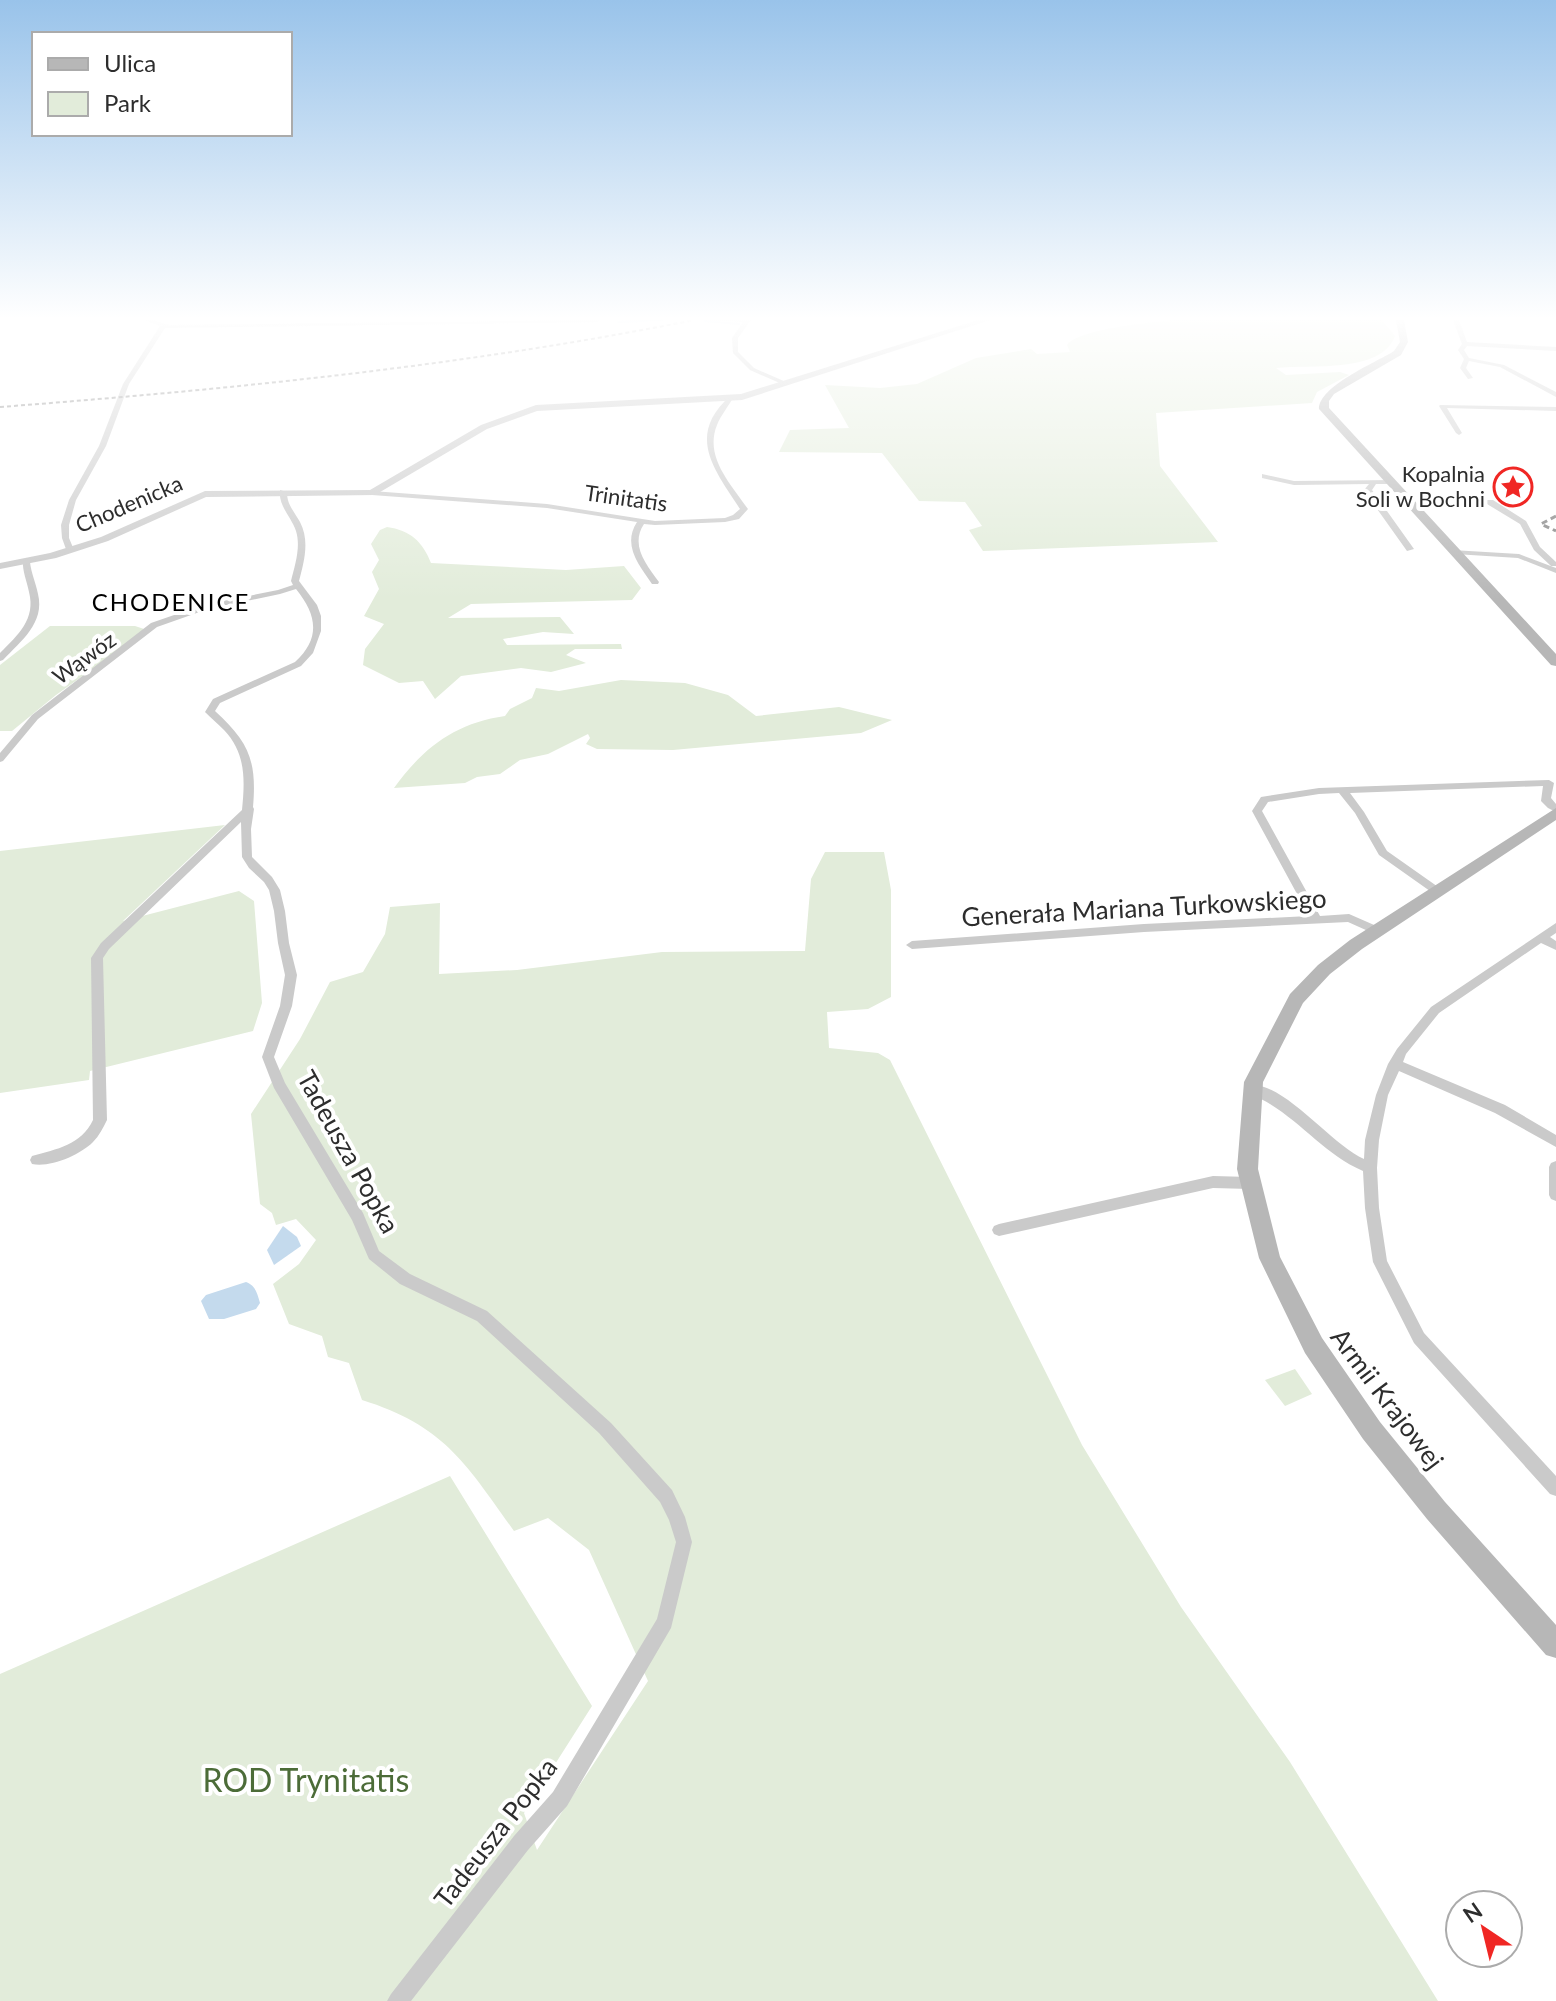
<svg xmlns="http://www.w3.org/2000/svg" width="1556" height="2001" font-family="Lato,sans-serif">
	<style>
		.green { fill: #e2ecda }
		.water { fill: #c4daed }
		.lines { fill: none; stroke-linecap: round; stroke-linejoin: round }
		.stream { stroke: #c4daed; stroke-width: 2 }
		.minor { fill: #cacaca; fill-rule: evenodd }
		.tertiary { fill: #cacaca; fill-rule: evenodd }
		.secondary { fill: #b7b7b7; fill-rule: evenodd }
		.rail-far1 { stroke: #828282; stroke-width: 2; stroke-dasharray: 4 3; stroke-linecap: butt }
		.rail { stroke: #828282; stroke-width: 3; stroke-dasharray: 6 4; stroke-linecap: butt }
		.labels { text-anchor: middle; stroke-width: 8; stroke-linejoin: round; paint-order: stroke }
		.far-poi-label { font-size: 22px; fill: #2d2d2d; stroke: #fff; text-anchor: end }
		.far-street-label { font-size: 22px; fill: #2d2d2d; stroke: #fff }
		.far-neighbourhood-label { font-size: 24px; letter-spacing: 2px; fill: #000; stroke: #fff }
		.street-label { font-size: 26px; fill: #2d2d2d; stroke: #fff }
		.near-park-label { font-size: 32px; fill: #4c6c38; stroke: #fff }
	</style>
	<rect width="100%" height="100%" fill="#fff"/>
	<g class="green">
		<path d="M1174,320H1382L1395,336C1381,374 1310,364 1276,368L1286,375L1340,372L1349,375L1317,392L1312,403L1156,413L1160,466L1218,542L983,551L969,530L982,526L965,502L919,501L882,453L779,452L790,430L849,428L825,385L880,388L917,384L976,358L1031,349L1037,354L1070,352L1067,345C1078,329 1153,322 1174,320Z"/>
		<path d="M387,527C410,530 423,542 431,563L566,570L624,566L641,588L632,600L471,604L448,618L560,617L574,634L543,632L503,639L507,645L621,644L622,649H575L566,655L586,663L551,672L521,668L461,676L435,699L423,681L399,683L363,665L365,649L384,624L364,616L379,589L372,572L379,560L371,544L380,530Z"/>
		<polygon points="50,626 135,626 147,630 56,695 12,731 0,731 0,665"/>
		<path d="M621,680L685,683L728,695L756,716L839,707L892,720L861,733L673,750L597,749L586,744L590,738L588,734L548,754L520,760L500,774L477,777L465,783L394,788C423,748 455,723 505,716L510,709L532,698L536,688L559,691Z"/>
		<polygon points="225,825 123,921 239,891 254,901 262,1003 253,1031 90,1071 89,1080 0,1093 0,851"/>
		<path d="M825,852H884L891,890V997L868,1009L827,1012L829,1048L878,1053L890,1060L1082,1445L1181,1607L1290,1762L1438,2001H0V1674L450,1476L592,1706L524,1813L537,1850L648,1681L589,1550L548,1518L514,1531C466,1464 445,1426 362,1400L349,1363L328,1357L322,1336L289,1324L273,1284L299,1264L316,1240L296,1219L276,1225L272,1213L260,1204L251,1114L300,1039L330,982L363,972L385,934L390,907L440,903L439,974L517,970L662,952L805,951L811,879Z"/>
		<polygon points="1295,1369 1312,1394 1285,1406 1265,1380"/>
	</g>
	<g class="water">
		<polygon points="283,1226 297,1237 301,1246 274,1265 267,1250"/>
		<path d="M246,1282C256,1286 257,1293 260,1303L256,1309L224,1319H209L201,1301L206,1295Z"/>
	</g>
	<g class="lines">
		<g class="stream">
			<polyline points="705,321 739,324"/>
			<polyline points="618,322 662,320"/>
		</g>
		<g class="minor">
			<polygon points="144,320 153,320 169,325 601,320 598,322 165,328 129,384 106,446 76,500 69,525 69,538 74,550 67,552 62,538 61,525 69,500 99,446 123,384 160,326"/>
			<polygon points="709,320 751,320 738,338 738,352 754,368 786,382 786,384 782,384 750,370 733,353 732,338 743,322"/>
			<polygon points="1453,320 1459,320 1467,342 1556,347 1556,351 1467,346 1464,350 1469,358 1504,365 1556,392 1556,397 1500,367 1469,361 1466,368 1473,378 1468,379 1460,368 1464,359 1458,350 1462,344"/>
			<path d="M730,396L733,398C728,407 721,415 717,425C704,457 731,484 748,509L739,519L725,522L655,525L644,524C630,545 646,564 659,582L658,584H652C639,565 622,545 637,522L547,508L372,495L368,493L372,491L547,504L655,521L725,518L733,515L740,509C714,469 686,436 730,396Z"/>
			<polygon points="1440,405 1556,407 1556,411 1447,408 1462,433 1459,435 1456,433 1439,406"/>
			<polygon points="1262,474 1294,481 1394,480 1395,482 1391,484 1376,484 1372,490 1414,549 1407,551 1365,492 1364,490 1369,484 1294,485 1262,478"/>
			<path d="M280,490L287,492C287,505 294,511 300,522C310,541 304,562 299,581L317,605L321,616V631L313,653L301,666L220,703L215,711C249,742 257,761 253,807L254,809L251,829L252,857L272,877L280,890L285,911L289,943L297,975L292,1006L274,1057L285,1083L363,1213L379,1251L410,1274L487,1311L611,1423L672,1490L685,1517L692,1542L671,1628L567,1806L528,1850L411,2001H387L391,1994L514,1836L553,1792L657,1619L676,1542L669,1520L660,1502L599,1433L477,1321L400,1284L369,1259L352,1220L274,1088L262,1057L280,1006L285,975L278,943L274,911L269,890L264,882L249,868L242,857L241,822L109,949L103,958L107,1120C103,1128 99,1136 93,1142C80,1155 50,1168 32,1164L30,1160L32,1156C57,1149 81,1145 93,1120L91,958L101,943L242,810C245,780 246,753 224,730C218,724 211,718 205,712L213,699L295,662C321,638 317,615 296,589L280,594L208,609L157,627L38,719L3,761L0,762V753L32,715L151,623L203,605L278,590L293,585L291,581C295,565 301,547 296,531C291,516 278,506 280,490Z"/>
			<polygon points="1487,500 1493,500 1526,521 1540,547 1556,562 1556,566 1551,566 1534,550 1520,524 1487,504"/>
			<polygon points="1452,550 1519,554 1556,568 1556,573 1518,558 1455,554 1452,554"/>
			<path d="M23,560L30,562C31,573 36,583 38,594C45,623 21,641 3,660L0,661V653C18,635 36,619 29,592C27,581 22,571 23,560Z"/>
			<polygon points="1549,780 1554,783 1551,798 1556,804 1556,812 1548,808 1541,801 1543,786 1350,793 1364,812 1387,851 1441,889 1443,892 1441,895 1437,896 1379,855 1355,813 1339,793 1319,794 1268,802 1262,811 1320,916 1349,914 1381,928 1383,931 1381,934 1377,935 1348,922 1144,932 912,949 906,945 912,941 1144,924 1309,916 1252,811 1261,797 1319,788"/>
			<path d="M1556,923V933L1550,937L1556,941V950L1541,943L1439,1013L1406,1054L1403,1062L1505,1105L1556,1135V1147L1495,1113L1399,1071L1388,1095L1379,1140L1377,1168L1379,1208L1387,1261L1424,1333L1556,1476V1496L1550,1494L1414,1343L1373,1262L1365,1208L1363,1171C1319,1152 1294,1111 1248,1093L1247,1089L1248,1085C1283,1080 1331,1145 1364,1159L1365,1140L1376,1095L1388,1064L1397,1049L1431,1007Z"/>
			<polygon points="1556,1161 1556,1201 1551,1199 1549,1195 1549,1167 1551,1163"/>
			<polygon points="1213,1176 1250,1177 1255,1179 1257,1183 1255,1187 1250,1189 1213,1188 999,1236 994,1234 992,1230 994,1226 999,1224"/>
		</g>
		<polygon class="tertiary" points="978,320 990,320 742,400 537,411 487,429 375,495 206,497 108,541 56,558 0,569 0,563 50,553 101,537 205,491 370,490 481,425 536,405 741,394"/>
		<g class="secondary">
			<path d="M1396,320H1404L1408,342L1401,355L1334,394L1329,401V408L1556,654V666L1551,665L1319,409C1319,386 1375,363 1394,351L1400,342Z"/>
			<polygon points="1556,808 1556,820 1362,949 1330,974 1303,1003 1263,1082 1258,1169 1280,1257 1322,1338 1380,1422 1445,1502 1556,1625 1556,1658 1546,1655 1427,1519 1363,1439 1305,1353 1259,1258 1237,1169 1244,1082 1290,994 1318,965 1350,940"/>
		</g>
		<path class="rail-far1" d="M0,407C233,389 464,366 694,320"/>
		<polyline class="rail" points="1556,516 1541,524 1556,531"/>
	</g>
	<linearGradient id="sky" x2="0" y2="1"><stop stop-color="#99c3ea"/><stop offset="0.53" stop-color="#fff"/><stop offset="1" stop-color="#fff" stop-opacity="0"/></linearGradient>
	<rect width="1556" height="600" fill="url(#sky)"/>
	<defs>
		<symbol id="sight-ring" viewBox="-11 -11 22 22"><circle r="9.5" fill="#fff" stroke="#f02724" stroke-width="1.5"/><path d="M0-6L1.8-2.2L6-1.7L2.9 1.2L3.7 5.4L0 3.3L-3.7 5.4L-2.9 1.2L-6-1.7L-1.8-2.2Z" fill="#f02724"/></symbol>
	</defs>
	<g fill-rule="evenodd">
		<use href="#sight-ring" x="1491" y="465" width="44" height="44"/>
	</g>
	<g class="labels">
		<g class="far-poi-label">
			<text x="1485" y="482">Kopalnia<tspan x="1485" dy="25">Soli w Bochni</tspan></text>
		</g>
		<g class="far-street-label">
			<text transform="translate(626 498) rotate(8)" y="8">Trinitatis</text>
			<text transform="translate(129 504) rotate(-23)" y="8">Chodenicka</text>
			<text transform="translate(84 658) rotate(-36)" y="8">Wąwóz</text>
		</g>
		<g class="far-neighbourhood-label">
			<text x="171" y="611">CHODENICE</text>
		</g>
		<g class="street-label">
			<text transform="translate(1144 908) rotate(-3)" y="9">Generała Mariana Turkowskiego</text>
			<text transform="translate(348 1152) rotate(61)" y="9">Tadeusza Popka</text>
			<text transform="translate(1387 1399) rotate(53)" y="9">Armii Krajowej</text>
			<text transform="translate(496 1833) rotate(-52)" y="9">Tadeusza Popka</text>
		</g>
		<g class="near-park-label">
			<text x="306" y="1792">ROD Trynitatis</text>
		</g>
	</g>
	<rect x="32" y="32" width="260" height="104" fill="#ffffff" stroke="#ababab" stroke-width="2"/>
	<rect x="48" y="58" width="40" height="12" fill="#b7b7b7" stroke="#ababab" stroke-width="2"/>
	<text x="104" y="72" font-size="24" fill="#2d2d2d">Ulica</text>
	<rect x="48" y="92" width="40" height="24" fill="#e2ecda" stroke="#ababab" stroke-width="2"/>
	<text x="104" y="112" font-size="24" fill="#2d2d2d">Park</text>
	<g transform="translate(1484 1929) rotate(325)"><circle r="38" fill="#ffffff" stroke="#ababab" stroke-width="2"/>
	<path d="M0-6L14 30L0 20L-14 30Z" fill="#f02724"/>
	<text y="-12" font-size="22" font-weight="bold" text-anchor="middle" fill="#2d2d2d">N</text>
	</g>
</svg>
